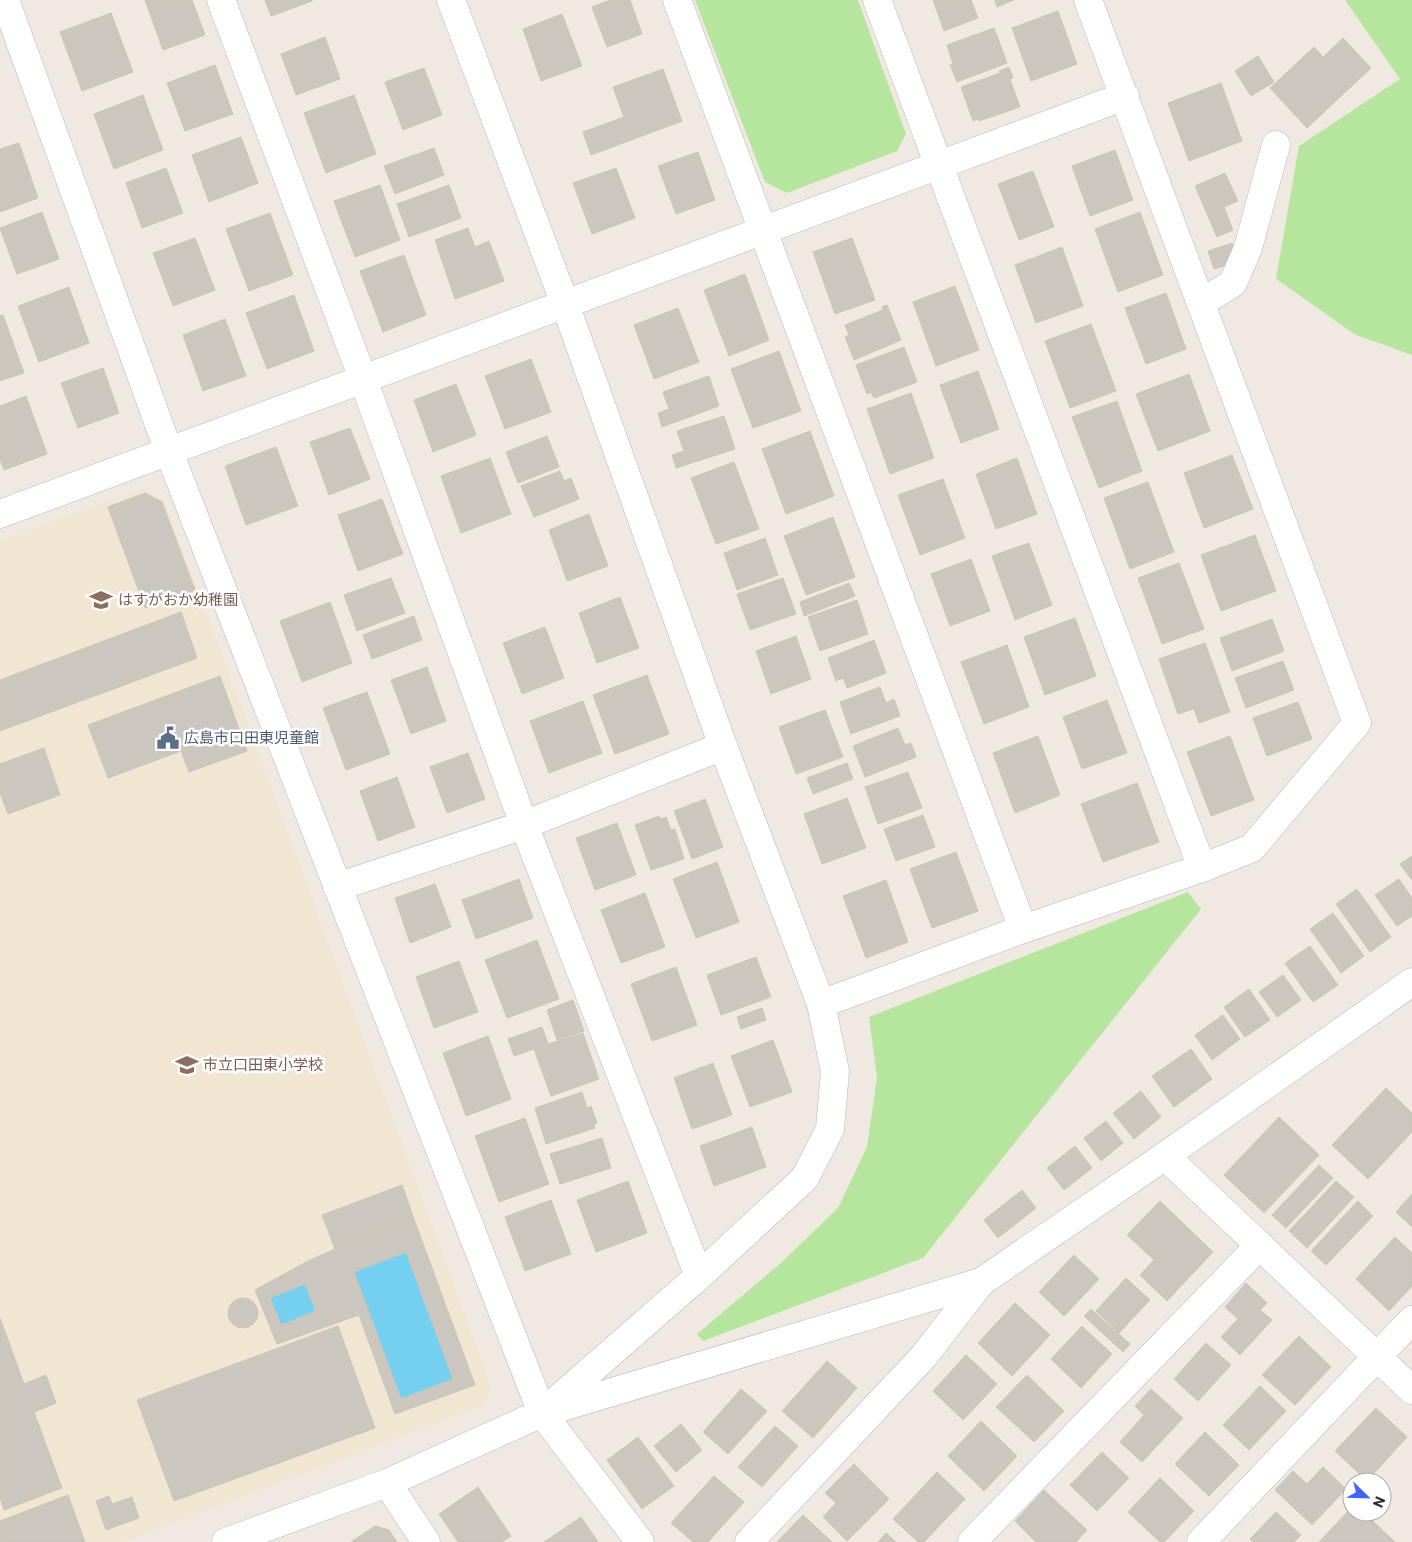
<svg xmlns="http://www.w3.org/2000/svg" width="1412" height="1542" font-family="Commissioner,'Noto Sans JP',sans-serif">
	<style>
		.education { fill: #f0e6d1 }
		.green { fill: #b6e59e }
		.water { fill: #75cff0 }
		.building { fill: #cbc7bf; stroke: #cbc5ba; fill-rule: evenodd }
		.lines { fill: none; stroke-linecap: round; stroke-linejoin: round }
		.minor-casing { stroke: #b4b7c1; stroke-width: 29 }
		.tertiary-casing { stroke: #b4b7c1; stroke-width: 29 }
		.minor { stroke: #fff; stroke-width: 28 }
		.tertiary { stroke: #fff; stroke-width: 28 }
		.labels { text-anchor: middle; stroke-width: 5; stroke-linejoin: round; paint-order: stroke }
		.education-label { font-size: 15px; fill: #785e54; stroke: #fff; text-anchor: start }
		.service-label { font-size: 15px; fill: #4e5e75; stroke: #fff; text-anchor: start }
	</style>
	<rect width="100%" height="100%" fill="#efe9e1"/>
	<polygon class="education" points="143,488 163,500 224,659 491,1386 484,1405 123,1542 0,1542 0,541"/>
	<g class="green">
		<polygon points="695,0 858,0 906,134 897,151 787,193 765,182"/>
		<polygon points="1345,0 1412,0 1412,355 1356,335 1276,279 1299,146 1400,79"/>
		<polygon points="1188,892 1201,909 923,1258 703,1341 697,1334 782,1262 838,1208 867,1147 877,1078 869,1017"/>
	</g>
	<g class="water">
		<polygon points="406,1252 453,1379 401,1399 354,1272"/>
		<polygon points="305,1284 316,1311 281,1325 270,1298"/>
	</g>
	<g class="building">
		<polygon points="145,0 192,0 205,35 163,50"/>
		<polygon points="265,0 312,0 312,1 271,16"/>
		<polygon points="610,0 630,0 642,34 607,47 592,7"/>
		<polygon points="933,0 971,0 978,18 944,31"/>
		<polygon points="995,0 1014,0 997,7"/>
		<polygon points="1058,11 1077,64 1031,81 1012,28"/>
		<polygon points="111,13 133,72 82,91 60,32"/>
		<polygon points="562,14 582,66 541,81 523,29"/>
		<polygon points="994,28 1007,63 957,82 950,65 953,64 947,45"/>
		<polygon points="325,37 340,79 296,95 281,54"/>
		<polygon points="1343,38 1371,68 1307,128 1270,88 1314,47 1323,57"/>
		<polygon points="1258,56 1274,82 1251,96 1235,71"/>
		<polygon points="215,65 233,114 185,131 167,83"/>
		<polygon points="1009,67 1013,78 1010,79 1020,107 979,121 978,119 973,121 961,87 1000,73 999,71"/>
		<polygon points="424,68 442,115 403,130 385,82"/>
		<polygon points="663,69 682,121 591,155 583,132 624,117 613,87"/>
		<polygon points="1221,83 1242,141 1189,161 1168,103"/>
		<polygon points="143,95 163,150 114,169 94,114"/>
		<polygon points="354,95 376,154 326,173 304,113"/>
		<polygon points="241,137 258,183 209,202 192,155"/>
		<polygon points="19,143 38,198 0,212 0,149"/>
		<polygon points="434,148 444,175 395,194 384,166"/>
		<polygon points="1115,150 1133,200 1090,216 1072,166"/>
		<polygon points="698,152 715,200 676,214 658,166"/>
		<polygon points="166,168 183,213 142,228 126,183"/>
		<polygon points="616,168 635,218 592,234 573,183"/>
		<polygon points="1033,171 1054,227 1019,240 998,184"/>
		<polygon points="1225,173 1238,201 1224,207 1233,230 1217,237 1195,186"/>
		<polygon points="380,185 400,240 355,257 334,201"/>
		<polygon points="449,185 461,218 409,237 397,204"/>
		<polygon points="42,212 59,259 17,274 0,228"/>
		<polygon points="1140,212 1163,275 1118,292 1095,229"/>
		<polygon points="270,213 293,275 249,291 226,229"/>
		<polygon points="468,228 475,247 489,241 504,281 455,299 435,240"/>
		<polygon points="195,238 215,290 173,306 153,253"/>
		<polygon points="852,238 875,300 835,314 813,252"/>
		<polygon points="1232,243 1237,257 1234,263 1214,269 1208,251"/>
		<polygon points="1062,247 1083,306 1036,323 1015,265"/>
		<polygon points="404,255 426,315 383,332 360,271"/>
		<polygon points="745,274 769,340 729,356 704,290"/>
		<polygon points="955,286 979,350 936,366 913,302"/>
		<polygon points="69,287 89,343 39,362 18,306"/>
		<polygon points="1166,293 1186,349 1146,364 1125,308"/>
		<polygon points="294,295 314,351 267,369 246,313"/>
		<polygon points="887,305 901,340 854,360 845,337 849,335 845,325 883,310 882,307"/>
		<polygon points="678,308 699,362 654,379 634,325"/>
		<polygon points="3,315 24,373 0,381 0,316"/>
		<polygon points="225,319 246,376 203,391 183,335"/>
		<polygon points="1091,324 1116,391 1070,408 1045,341"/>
		<polygon points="904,347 917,382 874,398 871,392 867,394 856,365"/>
		<polygon points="779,351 801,411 753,428 731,369"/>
		<polygon points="531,359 551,412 505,429 485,376"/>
		<polygon points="103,368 119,413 78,428 61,383"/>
		<polygon points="978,371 999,429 961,443 940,385"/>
		<polygon points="1189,374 1210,431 1158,451 1136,394"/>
		<polygon points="709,376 719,406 662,427 658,413 669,409 663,392"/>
		<polygon points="456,384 476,435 433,452 414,400"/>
		<polygon points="911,393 934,458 890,474 867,409"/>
		<polygon points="26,396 47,454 4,470 0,459 0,406"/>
		<polygon points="1117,401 1142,471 1099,488 1072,417"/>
		<polygon points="724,416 735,449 676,468 672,455 684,451 677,431"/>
		<polygon points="350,428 370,479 329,495 310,442"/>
		<polygon points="810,431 834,496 786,514 762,449"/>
		<polygon points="547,436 559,467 518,483 506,452"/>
		<polygon points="276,447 298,506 246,525 225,466"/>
		<polygon points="1232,455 1253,509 1204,528 1184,473"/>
		<polygon points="490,458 511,514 461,533 441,476"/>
		<polygon points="1017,458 1037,514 996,529 976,474"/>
		<polygon points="734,462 759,529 716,544 691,478"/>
		<polygon points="560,471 564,481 571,478 579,499 534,517 521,486"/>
		<polygon points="943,479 965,538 920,555 898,495"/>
		<polygon points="1148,482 1174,552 1130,569 1104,498"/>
		<polygon points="145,493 162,502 195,590 145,608 108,507"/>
		<polygon points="382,499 403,554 358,571 338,515"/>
		<polygon points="589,514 608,566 567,581 549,530"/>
		<polygon points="833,517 855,577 806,595 784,536"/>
		<polygon points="1255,535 1276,591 1221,611 1201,555"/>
		<polygon points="765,538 778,575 737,590 724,553"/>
		<polygon points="1029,543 1052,605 1015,620 992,556"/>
		<polygon points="971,559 990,611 950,626 931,574"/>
		<polygon points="1179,563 1204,629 1162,644 1138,578"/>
		<polygon points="391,578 405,613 357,631 344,595"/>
		<polygon points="783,578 796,614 750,630 737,594"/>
		<polygon points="849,583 855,596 804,616 800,602"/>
		<polygon points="620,597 639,648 597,663 579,613"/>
		<polygon points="857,600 868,634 820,651 808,617"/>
		<polygon points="330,602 352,663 302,682 280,621"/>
		<polygon points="181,612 197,658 0,731 0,680"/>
		<polygon points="414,616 422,640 372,659 363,635"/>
		<polygon points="1075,618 1096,676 1045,695 1024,637"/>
		<polygon points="1272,619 1284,651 1232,671 1220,638"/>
		<polygon points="545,627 564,678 522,694 503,643"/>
		<polygon points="796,636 811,679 771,694 756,651"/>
		<polygon points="874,640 886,673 847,688 843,678 836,681 828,658"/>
		<polygon points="1205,643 1230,712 1199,723 1194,709 1178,714 1159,659"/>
		<polygon points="1007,645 1029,707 984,724 961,662"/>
		<polygon points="1283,661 1294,690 1246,708 1235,678"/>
		<polygon points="427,667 446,721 411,734 391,680"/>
		<polygon points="647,675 669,734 615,754 593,695"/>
		<polygon points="220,676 247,751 189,772 181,751 108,778 88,725"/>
		<polygon points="880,687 886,703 894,699 900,716 851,734 840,702"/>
		<polygon points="367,692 390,754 346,770 323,708"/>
		<polygon points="1107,700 1127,753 1082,769 1063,717"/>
		<polygon points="583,701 602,753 549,773 530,721"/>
		<polygon points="1298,702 1312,739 1267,756 1253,718"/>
		<polygon points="825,710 843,757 796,774 779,727"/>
		<polygon points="898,728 905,745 911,743 916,757 865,777 853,746"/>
		<polygon points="1038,736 1060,795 1015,813 993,753"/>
		<polygon points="1230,736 1254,800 1211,816 1187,752"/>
		<polygon points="44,748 60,795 8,814 0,793 0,764"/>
		<polygon points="468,753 485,799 447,813 430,767"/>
		<polygon points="847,763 853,779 813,794 807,778"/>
		<polygon points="908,772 922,808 878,824 865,787"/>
		<polygon points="397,777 415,827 378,841 360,791"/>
		<polygon points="1137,783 1159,842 1103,862 1081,804"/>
		<polygon points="847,798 866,848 822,864 804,814"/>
		<polygon points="705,799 723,847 692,859 674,811"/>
		<polygon points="923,815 935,847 896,861 884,829"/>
		<polygon points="659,816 660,819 666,817 671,830 675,829 684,859 651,870 635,825"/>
		<polygon points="617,823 636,875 595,890 576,838"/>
		<polygon points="956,852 978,911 932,928 910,869"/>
		<polygon points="1412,856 1412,880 1400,864"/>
		<polygon points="717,862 739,922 696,938 673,879"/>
		<polygon points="519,879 533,918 476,939 462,900"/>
		<polygon points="1399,879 1412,898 1412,916 1397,926 1375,895"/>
		<polygon points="886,880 908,942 866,958 843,896"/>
		<polygon points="435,884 451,927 410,943 395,898"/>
		<polygon points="1357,889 1391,937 1370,952 1336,904"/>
		<polygon points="645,893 665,947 621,963 601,910"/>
		<polygon points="1333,913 1364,956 1341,973 1310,929"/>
		<polygon points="537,940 559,999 507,1018 485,960"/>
		<polygon points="1310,946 1338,985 1313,1002 1285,963"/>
		<polygon points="756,957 771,997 721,1015 707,975"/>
		<polygon points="459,961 478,1012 434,1028 416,977"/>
		<polygon points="676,967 697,1025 652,1041 631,984"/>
		<polygon points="1283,975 1301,1000 1277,1017 1259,992"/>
		<polygon points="1249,989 1270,1020 1245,1037 1224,1007"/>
		<polygon points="573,1000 584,1031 557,1040 547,1010"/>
		<polygon points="762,1008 766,1020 741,1029 737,1017"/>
		<polygon points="1223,1015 1240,1039 1212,1060 1195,1035"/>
		<polygon points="542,1027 548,1044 583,1033 599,1079 551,1096 534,1049 514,1056 508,1039"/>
		<polygon points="488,1036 511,1099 466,1116 443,1053"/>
		<polygon points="773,1040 792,1092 750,1107 731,1056"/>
		<polygon points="1191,1049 1212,1079 1174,1107 1152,1076"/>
		<polygon points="713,1063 732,1115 692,1129 674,1078"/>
		<polygon points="1386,1088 1412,1113 1412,1132 1368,1179 1332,1145"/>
		<polygon points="1141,1091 1161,1117 1134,1139 1113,1113"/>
		<polygon points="582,1092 587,1108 591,1106 597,1123 594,1124 595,1128 546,1144 535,1108"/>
		<polygon points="1279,1117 1319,1155 1264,1213 1224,1175"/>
		<polygon points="525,1118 549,1184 499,1202 475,1136"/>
		<polygon points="1106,1121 1123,1143 1101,1161 1084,1138"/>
		<polygon points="752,1127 766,1167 714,1186 700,1146"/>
		<polygon points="602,1138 611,1168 560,1184 550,1154"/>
		<polygon points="1075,1146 1092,1168 1064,1190 1047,1168"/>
		<polygon points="1319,1165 1333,1178 1286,1228 1272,1215"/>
		<polygon points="628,1181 647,1233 596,1252 577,1200"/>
		<polygon points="1336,1181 1354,1197 1307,1248 1289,1231"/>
		<polygon points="402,1185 414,1219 335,1249 322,1215"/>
		<polygon points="1022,1190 1036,1208 998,1238 984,1220"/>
		<polygon points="1412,1194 1412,1227 1396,1212"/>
		<polygon points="551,1200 571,1254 525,1271 505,1217"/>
		<polygon points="1160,1201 1213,1252 1167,1301 1140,1275 1154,1260 1127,1235"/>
		<polygon points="1358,1201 1373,1216 1326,1265 1311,1251"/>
		<path d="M414,1219L475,1385L395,1414L359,1315L277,1344L255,1290L308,1261L335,1249ZM406,1252L453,1379L401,1399L354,1272ZM305,1284L316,1311L281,1325L270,1298Z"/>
		<polygon points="1395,1237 1412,1253 1412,1286 1389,1311 1356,1279"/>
		<polygon points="1074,1255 1099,1279 1064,1316 1039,1292"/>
		<polygon points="1126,1278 1150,1300 1119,1333 1096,1311"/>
		<polygon points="1246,1283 1267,1303 1260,1310 1272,1320 1240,1355 1221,1337 1238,1319 1225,1307"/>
		<circle cx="243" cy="1313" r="15"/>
		<polygon points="1015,1303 1050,1335 1012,1376 978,1343"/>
		<polygon points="1091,1309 1130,1344 1123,1352 1084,1316"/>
		<polygon points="0,1318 24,1384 46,1375 56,1403 34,1412 62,1488 4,1510 0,1498"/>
		<polygon points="338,1326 375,1428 174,1501 137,1400"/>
		<polygon points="1082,1326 1112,1354 1081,1388 1051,1359"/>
		<polygon points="1299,1336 1331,1367 1295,1405 1262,1375"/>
		<polygon points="1206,1343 1231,1365 1198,1401 1174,1379"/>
		<polygon points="966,1355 997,1384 963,1420 933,1391"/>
		<polygon points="827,1361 857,1388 813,1438 782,1411"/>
		<polygon points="1027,1375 1064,1411 1034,1442 996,1407"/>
		<polygon points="1260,1386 1286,1411 1249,1450 1223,1425"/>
		<polygon points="741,1389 767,1411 728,1454 703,1432"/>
		<polygon points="1151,1389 1183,1418 1142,1462 1120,1442 1144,1415 1135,1406"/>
		<polygon points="1376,1408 1407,1437 1367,1481 1335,1451"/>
		<polygon points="981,1421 1017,1456 984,1491 948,1456"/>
		<polygon points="681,1424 702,1450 676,1472 654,1446"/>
		<polygon points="775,1426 798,1446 762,1487 738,1467"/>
		<polygon points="1205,1432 1239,1465 1209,1496 1175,1464"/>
		<polygon points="638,1437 674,1486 642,1509 607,1460"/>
		<polygon points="1102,1452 1129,1478 1097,1511 1070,1485"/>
		<polygon points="854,1464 889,1499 847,1541 823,1517 836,1503 825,1493"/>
		<polygon points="1323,1467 1346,1489 1312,1525 1275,1490 1293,1471 1307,1484"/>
		<polygon points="937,1472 965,1499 924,1542 918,1542 893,1519"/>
		<polygon points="714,1476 744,1502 708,1542 693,1542 671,1523"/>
		<polygon points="1160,1478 1194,1511 1164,1542 1160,1542 1128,1512"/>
		<polygon points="478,1487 511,1536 502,1542 458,1542 439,1514"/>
		<polygon points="1044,1490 1087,1530 1076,1542 1036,1542 1015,1521"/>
		<polygon points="68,1495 85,1542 0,1542 0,1521"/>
		<polygon points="109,1496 112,1504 132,1497 139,1518 106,1530 96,1501"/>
		<polygon points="1352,1507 1352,1512 1363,1512 1395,1542 1319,1542"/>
		<polygon points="1276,1512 1301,1535 1294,1542 1253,1542 1250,1539"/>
		<polygon points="803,1515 832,1542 777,1542"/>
		<polygon points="581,1517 598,1542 544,1542"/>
		<polygon points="375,1526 389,1530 397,1542 351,1542"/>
		<polygon points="886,1533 896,1542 878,1542"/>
	</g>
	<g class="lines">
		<defs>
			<g id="minor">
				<polyline points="221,0 363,379 524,825 699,1276"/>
				<polyline points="677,0 1023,929"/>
				<polyline points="877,0 1202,868"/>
				<polyline points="1201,303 1233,283 1248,248 1276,145"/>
				<polyline points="337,887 524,825 723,746"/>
				<polyline points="821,1004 1023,929 1202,868 1252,848 1357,723 1088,0"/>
				<polyline points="1165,1156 1412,1390"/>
				<polyline points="387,1483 426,1542"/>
				<polyline points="640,1542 542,1413 981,1282 1165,1156 1412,982"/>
				<polyline points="749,1542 924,1356 981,1282"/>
				<polyline points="972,1542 1260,1245"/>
				<polyline points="1201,1542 1412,1320"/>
			</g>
			<g id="tertiary">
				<polyline points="5,0 169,452 542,1413"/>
				<polyline points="0,514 1125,96"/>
				<polyline points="226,1542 387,1483 542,1413 699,1276 805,1178 830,1129 835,1071 821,1004 723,746 565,304 451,0"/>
			</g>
		</defs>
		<use href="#minor" class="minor-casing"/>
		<use href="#tertiary" class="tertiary-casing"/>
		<use href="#minor" class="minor"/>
		<use href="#tertiary" class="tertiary"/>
	</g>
	<defs>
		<symbol id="school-bare" viewBox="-9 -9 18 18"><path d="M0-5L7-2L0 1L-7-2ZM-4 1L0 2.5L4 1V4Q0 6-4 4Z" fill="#8d6e63" stroke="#fff" stroke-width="2.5" paint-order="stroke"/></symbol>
		<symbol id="civic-bare" viewBox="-9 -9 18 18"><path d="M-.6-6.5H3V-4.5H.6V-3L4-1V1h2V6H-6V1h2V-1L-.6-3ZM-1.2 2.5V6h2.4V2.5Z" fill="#5c6f8a" stroke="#fff" stroke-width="2.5" paint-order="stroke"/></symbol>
	</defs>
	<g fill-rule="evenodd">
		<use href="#school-bare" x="85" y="584" width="32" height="32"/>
		<use href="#civic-bare" x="152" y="722" width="32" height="32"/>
		<use href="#school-bare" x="171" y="1049" width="32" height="32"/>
	</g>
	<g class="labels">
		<g class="education-label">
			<text x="118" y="605">はすがおか幼稚園</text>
			<text x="203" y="1070">市立口田東小学校</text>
		</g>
		<g class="service-label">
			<text x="184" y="743">広島市口田東児童館</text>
		</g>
	</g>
	<g transform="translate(1367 1497) rotate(113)"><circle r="24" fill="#ffffff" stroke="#ababab"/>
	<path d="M0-4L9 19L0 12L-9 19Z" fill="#4264fb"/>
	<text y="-8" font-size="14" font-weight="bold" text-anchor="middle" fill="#2e2e2e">N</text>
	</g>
</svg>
